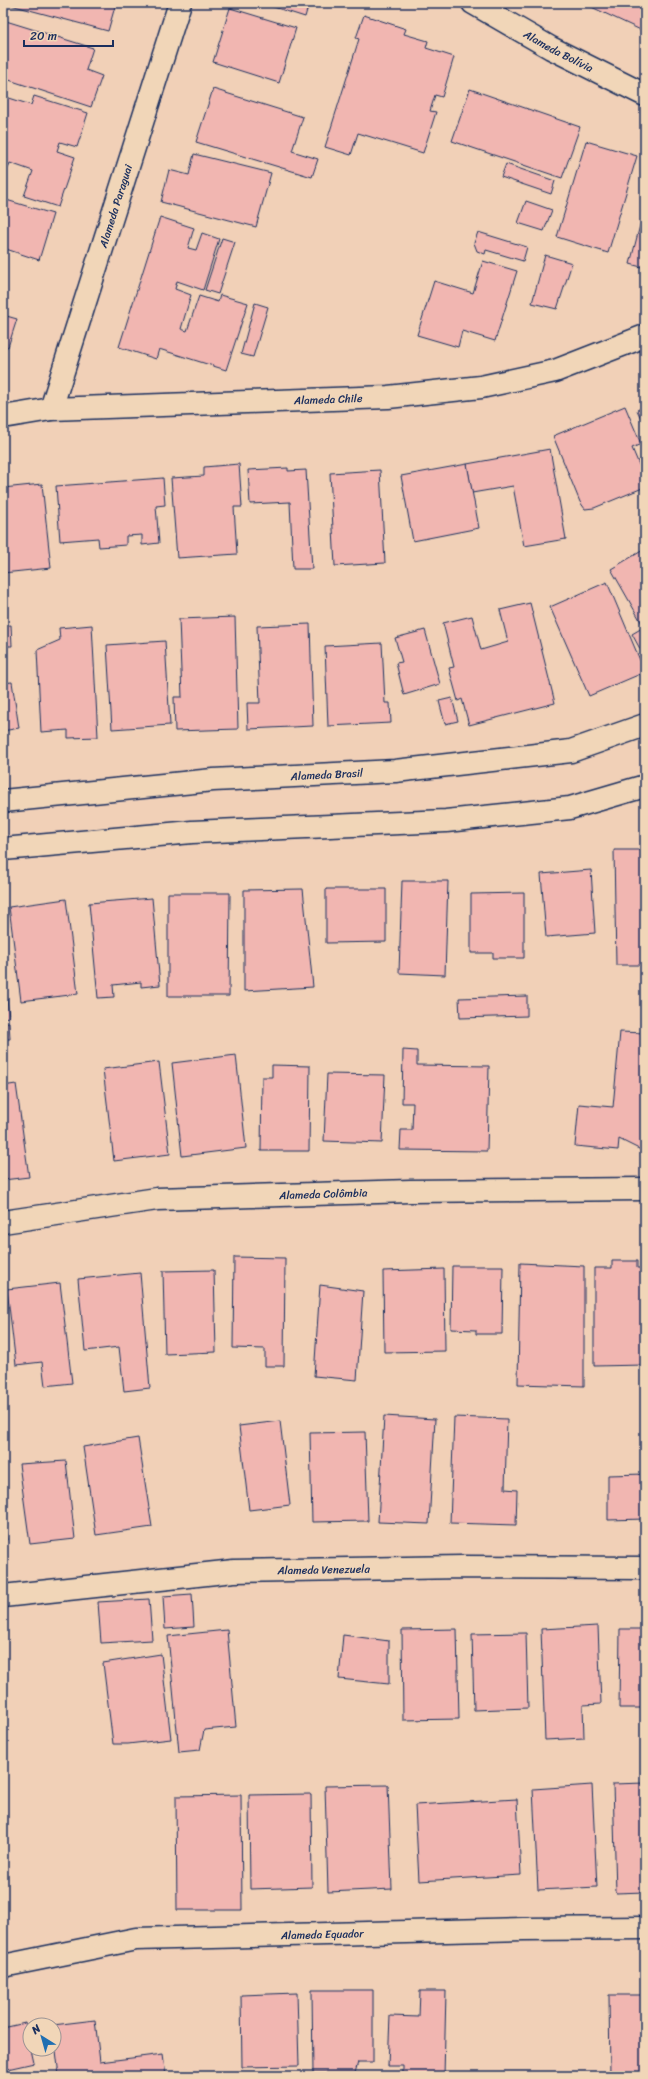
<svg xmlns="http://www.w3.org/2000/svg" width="648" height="2079" font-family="Sriracha,sans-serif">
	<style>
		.building { fill: #f1b6b1; stroke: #1b2f5e }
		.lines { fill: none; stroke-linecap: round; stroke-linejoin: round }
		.minor-casing { stroke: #1b2f5e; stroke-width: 25 }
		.minor { stroke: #f1d6b8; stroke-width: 22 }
		.labels { text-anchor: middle; stroke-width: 4; stroke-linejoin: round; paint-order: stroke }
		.street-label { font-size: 11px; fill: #1b2f5e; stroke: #f1d6b8 }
	</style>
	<rect width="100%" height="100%" fill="#f1d0b7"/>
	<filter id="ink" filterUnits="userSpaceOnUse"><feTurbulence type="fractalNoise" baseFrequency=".025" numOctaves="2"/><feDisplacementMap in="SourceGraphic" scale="8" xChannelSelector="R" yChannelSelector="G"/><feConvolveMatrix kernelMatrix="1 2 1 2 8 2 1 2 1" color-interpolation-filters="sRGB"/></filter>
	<g filter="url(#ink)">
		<g class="building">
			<polygon points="7,3 116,3 108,31 7,4"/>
			<polygon points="261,3 309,3 305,17"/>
			<polygon points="583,3 645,3 645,32"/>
			<polygon points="230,8 296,28 279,83 213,62"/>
			<polygon points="364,15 406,29 404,34 428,41 426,48 454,57 442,97 435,95 430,111 436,112 423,153 358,133 351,155 325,147 359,39 356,38"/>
			<polygon points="6,21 93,48 86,70 102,76 91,107 3,78 3,30"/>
			<polygon points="213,89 303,117 292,151 318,159 312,177 196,142"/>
			<polygon points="470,89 580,127 562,178 452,141"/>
			<polygon points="3,96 31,105 34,96 88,113 77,147 60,142 57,151 75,157 58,207 24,196 33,171 10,163 3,180"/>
			<polygon points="586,141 637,156 608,253 557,237"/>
			<polygon points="194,154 271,173 256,227 161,202 169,170 189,175"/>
			<polygon points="506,164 555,181 551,194 501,177"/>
			<polygon points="3,199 53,214 39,260 3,248"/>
			<polygon points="526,201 552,210 544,231 518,223"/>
			<polygon points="645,206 645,268 630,264"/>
			<polygon points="160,217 194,228 188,248 196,250 202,233 219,239 203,290 177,281 175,289 191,295 181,329 187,331 199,296 218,302 220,295 248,303 226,370 159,349 156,359 119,347"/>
			<polygon points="478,232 527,247 523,261 486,250 485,254 477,251 474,243"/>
			<polygon points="222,238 235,242 218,294 205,290"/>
			<polygon points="545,255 572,263 557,309 532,303"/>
			<polygon points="483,261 517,271 495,341 462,331 458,347 417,335 434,281 473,293"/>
			<polygon points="255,303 268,307 253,357 241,354"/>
			<polygon points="3,315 17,319 8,347 3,346"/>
			<polygon points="625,406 641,444 632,448 645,479 645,487 594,508 585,509 580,502 553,436"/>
			<polygon points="645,406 645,427 637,410"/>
			<polygon points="550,449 566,539 524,546 513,486 472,493 467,464"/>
			<polygon points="239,464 242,507 234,507 237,554 177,558 171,478 204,476 204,467"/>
			<polygon points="467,464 479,528 413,541 401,476"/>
			<polygon points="288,468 288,471 306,470 312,569 293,569 290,502 250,504 248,470"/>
			<polygon points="380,470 385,563 335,566 330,473"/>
			<polygon points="163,478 165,505 156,506 159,543 142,545 142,535 126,536 126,545 99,547 98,538 60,541 56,486"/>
			<polygon points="42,484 51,568 3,573 3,488"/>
			<polygon points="645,549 645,658 632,634 644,627 611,569"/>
			<polygon points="607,582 645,672 589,696 550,607"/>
			<polygon points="530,603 555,703 469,725 462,699 458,701 449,668 454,667 443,623 472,616 481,650 508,642 500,610"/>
			<polygon points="235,617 238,729 175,731 174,697 182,697 179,619"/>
			<polygon points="310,624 313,726 248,729 247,703 260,703 257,626"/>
			<polygon points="11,625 12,646 3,646 3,626"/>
			<polygon points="92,625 98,737 68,738 68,730 41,732 37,650 60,640 59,628"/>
			<polygon points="425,630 440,684 404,695 396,663 402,662 395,638"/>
			<polygon points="165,641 170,725 112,729 107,645"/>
			<polygon points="382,643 385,703 390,703 391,723 328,726 325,646"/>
			<polygon points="12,682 19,728 3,731 3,683"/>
			<polygon points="452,698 458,721 445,724 439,701"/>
			<polygon points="614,850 645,850 645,965 616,965"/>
			<polygon points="591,870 595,933 546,937 541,874"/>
			<polygon points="402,881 448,881 445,975 399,973"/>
			<polygon points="303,889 313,987 244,991 244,890"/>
			<polygon points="326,889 386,889 386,942 326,943"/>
			<polygon points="168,893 230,893 229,996 168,996"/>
			<polygon points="524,893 524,958 493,958 493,953 471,953 471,894"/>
			<polygon points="152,898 160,985 141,987 141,982 113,985 114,997 98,998 89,903"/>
			<polygon points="66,899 78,994 21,1001 9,907"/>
			<polygon points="3,913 5,936 3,936"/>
			<polygon points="3,962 9,1017 3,1018"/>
			<polygon points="527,996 527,1016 460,1018 459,998"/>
			<polygon points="9,1022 10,1039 3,1039 3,1023"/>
			<polygon points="620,1032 645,1033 645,1152 619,1139 618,1150 575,1146 579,1104 613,1107"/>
			<polygon points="403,1050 417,1051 417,1065 489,1066 487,1151 400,1150 401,1130 412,1130 413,1103 402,1103"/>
			<polygon points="236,1055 246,1148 182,1156 172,1063"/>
			<polygon points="159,1062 170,1154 114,1161 103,1069"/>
			<polygon points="272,1065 310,1066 309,1151 261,1151 262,1077 272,1077"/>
			<polygon points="327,1074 385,1075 382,1143 324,1141"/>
			<polygon points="16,1084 29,1177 3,1180 3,1086"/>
			<polygon points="234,1257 285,1258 284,1366 265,1366 265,1349 233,1348"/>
			<polygon points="612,1261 637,1261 637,1268 645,1268 645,1365 594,1366 594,1268 612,1268"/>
			<polygon points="520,1263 584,1266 584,1386 518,1384"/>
			<polygon points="452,1266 503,1266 502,1334 476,1334 476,1330 451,1329"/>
			<polygon points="444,1269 445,1351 384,1352 383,1271"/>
			<polygon points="214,1270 216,1352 165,1354 163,1271"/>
			<polygon points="140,1273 150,1388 124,1391 119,1347 85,1351 78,1279"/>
			<polygon points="60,1283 72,1383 45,1386 42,1362 16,1365 7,1289"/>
			<polygon points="320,1285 363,1291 357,1380 314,1376"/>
			<polygon points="384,1416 435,1419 429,1524 378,1522"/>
			<polygon points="454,1417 507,1419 505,1489 517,1490 516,1525 450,1523"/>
			<polygon points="280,1421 290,1505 249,1510 239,1426"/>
			<polygon points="365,1432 368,1521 312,1522 310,1433"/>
			<polygon points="138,1438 152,1527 96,1535 83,1447"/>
			<polygon points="66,1461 75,1539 30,1544 19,1464"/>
			<polygon points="645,1474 645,1519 608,1520 608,1475"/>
			<polygon points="3,1516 7,1540 3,1541"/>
			<polygon points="192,1594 194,1627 165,1629 163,1596"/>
			<polygon points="149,1599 152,1640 101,1643 98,1602"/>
			<polygon points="598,1626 601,1704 583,1705 584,1738 545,1740 541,1629"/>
			<polygon points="457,1629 459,1719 403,1720 402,1630"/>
			<polygon points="620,1629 645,1629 645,1708 619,1708"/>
			<polygon points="227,1630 236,1727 204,1730 200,1750 179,1752 168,1636"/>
			<polygon points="526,1633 528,1708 474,1710 472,1634"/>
			<polygon points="343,1635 389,1641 389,1684 339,1679"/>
			<polygon points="161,1654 171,1739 128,1744 113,1744 103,1663"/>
			<polygon points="645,1783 645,1892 616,1893 613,1784"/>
			<polygon points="388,1785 392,1889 328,1892 325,1786"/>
			<polygon points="592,1785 597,1887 538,1890 533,1789"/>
			<polygon points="311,1794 312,1887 250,1889 249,1795"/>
			<polygon points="241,1795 242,1910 177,1910 176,1796"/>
			<polygon points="517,1799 521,1875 419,1881 415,1805"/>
			<polygon points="312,1990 373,1990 373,2062 358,2062 355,2073 313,2073"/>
			<polygon points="420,1991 446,1991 444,2076 403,2076 403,2066 388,2066 390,2016 419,2017"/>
			<polygon points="297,1993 299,2066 242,2067 241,1995"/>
			<polygon points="609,1995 645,1995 645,2076 610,2076"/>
			<polygon points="95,2020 100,2062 163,2054 166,2076 59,2076 53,2025"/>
			<polygon points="25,2023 34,2063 3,2070 3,2028"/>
		</g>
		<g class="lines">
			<defs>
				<g id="minor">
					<path id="s1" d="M473,3L551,48L645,95"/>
					<path id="s2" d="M51,409L180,3"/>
					<path id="s3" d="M3,417L51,409L388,397L481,387L555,371L645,336"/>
					<path id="s4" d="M3,801L213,780L395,771L571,751L645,725"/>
					<polyline points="3,849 192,832 446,821 570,808 645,786"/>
					<path id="s5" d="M3,1222L157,1199L410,1191L645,1189"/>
					<path id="s6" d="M3,1596L234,1571L462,1567L645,1568"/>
					<path id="s7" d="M3,1966L136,1939L524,1929L645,1928"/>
				</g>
			</defs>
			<use href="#minor" class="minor-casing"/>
			<use href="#minor" class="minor"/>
		</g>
	</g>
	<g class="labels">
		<g class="street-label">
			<text dy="4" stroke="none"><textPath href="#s1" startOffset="98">Alameda Bolívia</textPath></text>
			<text dy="4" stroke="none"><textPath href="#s2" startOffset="213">Alameda Paraguai</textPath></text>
			<text dy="4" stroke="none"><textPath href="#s3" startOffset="326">Alameda Chile</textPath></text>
			<text dy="4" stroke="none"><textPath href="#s4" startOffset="325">Alameda Brasil</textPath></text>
			<text dy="4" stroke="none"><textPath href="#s5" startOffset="322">Alameda Colômbia</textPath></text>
			<text dy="4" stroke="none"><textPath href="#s6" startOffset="322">Alameda Venezuela</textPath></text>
			<text dy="4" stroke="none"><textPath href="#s7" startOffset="322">Alameda Equador</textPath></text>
		</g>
	</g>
	<rect width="648" height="2079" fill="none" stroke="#f1d6b8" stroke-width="16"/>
	<rect x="8" y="8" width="632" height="2063" fill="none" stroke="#1b2f5e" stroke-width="1.5" filter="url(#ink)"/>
	<g transform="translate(42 2037) rotate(323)"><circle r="19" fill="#f1d6b8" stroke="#9b9394"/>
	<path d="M0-3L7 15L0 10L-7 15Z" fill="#1f6fb2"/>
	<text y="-6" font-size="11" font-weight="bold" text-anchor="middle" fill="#1b2f5e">N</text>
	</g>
	<path d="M24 40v6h89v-6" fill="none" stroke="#1b2f5e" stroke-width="2"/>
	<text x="30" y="40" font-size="12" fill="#1b2f5e" stroke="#f1d6b8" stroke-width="3" paint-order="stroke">20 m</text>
</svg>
